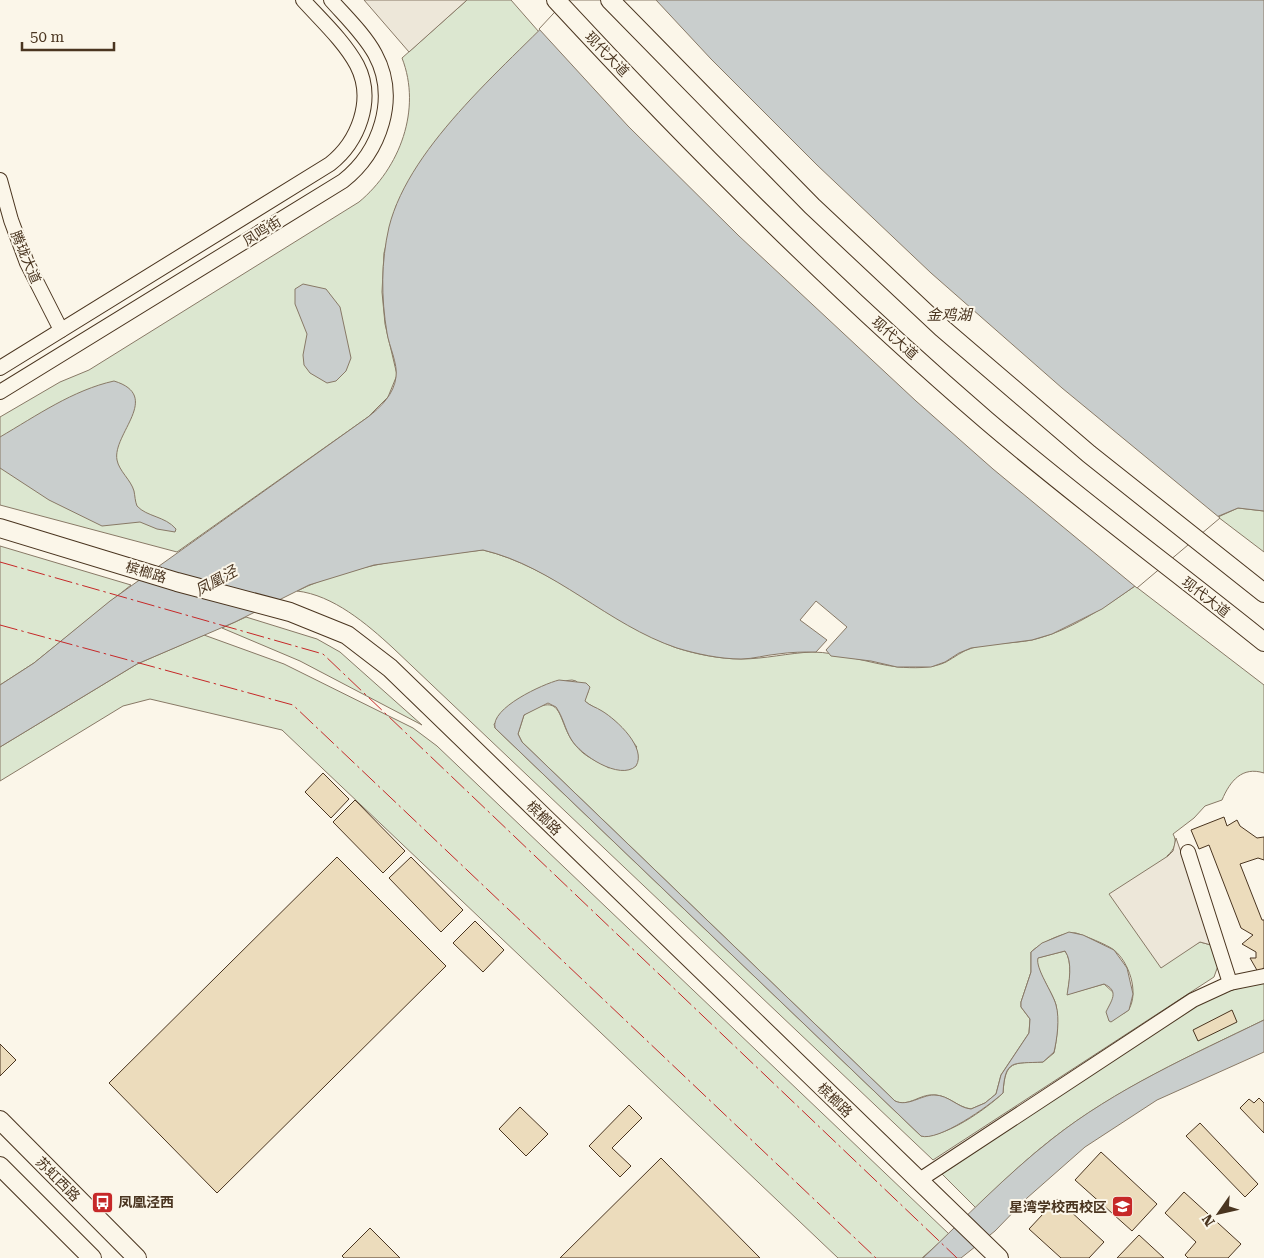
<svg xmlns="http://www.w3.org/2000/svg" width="1264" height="1258" font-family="'Roboto Serif','Noto Sans SC',serif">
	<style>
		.green { fill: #dce7d0; stroke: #887966; fill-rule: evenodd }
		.parking { fill: #ede7d9; stroke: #887966 }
		.water { fill: #c9cecd; stroke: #887966 }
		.pier { fill: #fbf6e9; stroke: #887966 }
		.building { fill: #ecdcbc; stroke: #4a3520 }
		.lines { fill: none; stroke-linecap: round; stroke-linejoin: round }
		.minor-casing { stroke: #4a3520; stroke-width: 16 }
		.major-casing { stroke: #4a3520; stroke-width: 20 }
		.minor { stroke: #fbf6e9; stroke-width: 14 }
		.major { stroke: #fbf6e9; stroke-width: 18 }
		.power { stroke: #c62828; stroke-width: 1; stroke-dasharray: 18 4 2.5 4; stroke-linecap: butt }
		.labels { text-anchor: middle; stroke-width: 4; stroke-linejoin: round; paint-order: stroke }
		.street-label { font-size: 14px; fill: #4a3520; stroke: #fbf6e9 }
		.poi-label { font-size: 14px; font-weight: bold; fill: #4a3520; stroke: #fbf6e9; text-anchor: start }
		.water-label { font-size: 15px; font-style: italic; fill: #4a3520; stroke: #fbf6e9 }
	</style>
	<rect width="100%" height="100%" fill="#fbf6e9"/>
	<g class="green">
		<path d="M467,0H511L539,32L444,130L396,206L384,253L382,292L385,324L397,375L388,397L368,417L177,552L0,505V417L60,382L89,370L359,202C400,168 422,109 402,58Z"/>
		<polygon points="1238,508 1264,511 1264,552 1218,517"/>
		<polygon points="0,546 131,585 34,663 0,685"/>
		<path d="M483,550C553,567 608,621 674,647C694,654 720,659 741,659C765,659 788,653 812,652C839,652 871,664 898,667C912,668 932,669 946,662C955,657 962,651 972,648C992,642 1012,644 1032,640C1070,631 1103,608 1135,586L1264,685V773C1242,766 1230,781 1222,800L1205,806L1194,818L1173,834C1178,842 1174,850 1167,856L1194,945L1200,942L1211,945L1219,963L1214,977L933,1160L393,648C367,624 333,595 297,591C354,563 420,557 483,550ZM572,680L576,681L588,692L584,701L614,720L637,747L609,768C598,761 586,758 577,747C555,723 567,687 524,715L518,734L522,742L895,1101C907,1107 918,1096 930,1095C947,1093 956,1107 971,1109L985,1103L996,1094L1001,1075L1029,1033L1030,1019L1021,1007V1002L1031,972V952C1039,944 1064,931 1076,933C1083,935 1108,945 1114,950C1129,962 1139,992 1129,1009C1126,1014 1117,1015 1114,1020L1109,1007L1114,999L1115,994L1104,984L1072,993L1068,990C1070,979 1072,960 1065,951L1037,958C1035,969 1053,993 1056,1005C1059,1019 1057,1039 1054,1053L1043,1062C1013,1063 1005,1060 1003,1093C985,1110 945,1138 921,1136L495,728L494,724C519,700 536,683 572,680Z"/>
		<polygon points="246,617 317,639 340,652 422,725 300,661 222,628"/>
		<polygon points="204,635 284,664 413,728 437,746 949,1234 922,1258 838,1258 282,730 150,699 123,706 0,781 0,747 137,664"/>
		<path d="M1264,982V1020C1192,1055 1116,1089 1052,1139C1025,1160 1000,1184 976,1208L942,1174L1191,1008L1228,991Z"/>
	</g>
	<g class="parking">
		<polygon points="364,0 467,0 409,52"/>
		<polygon points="1176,838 1215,949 1211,945 1200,942 1161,968 1109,894 1168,856 1173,851"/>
	</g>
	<g class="water">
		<path d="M569,0H1264V511L1238,508L1214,518L1135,586L1102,609L1052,634L1032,640L971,648L959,653L945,662L931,667H897L871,661L831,656L826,650L847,627L816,601L800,620L827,640L816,652C804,652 791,652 778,654C766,655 753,659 741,659C720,659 697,654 677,648C608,625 555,567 483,550L374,565L309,585L235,622L137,664L0,747V685L34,663L110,601L368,417C381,407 394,394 396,377C398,364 389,346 387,333C381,297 381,262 389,227C410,143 511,62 569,0Z"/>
		<polygon points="303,284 326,289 340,307 351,358 346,371 336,381 327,383 310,373 304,365 303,355 307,334 295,304 295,289"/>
		<path d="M114,381C163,396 112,434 117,460C119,471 131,480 134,491C135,496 135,501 137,506C147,517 165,516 176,529L175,532L157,529L140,522L102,526L49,500L0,468V437C36,416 73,390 114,381Z"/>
		<path d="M559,680L586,683L590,687L585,701C590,706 596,707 602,711C617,720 647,748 636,766C620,781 580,755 571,739C565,729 563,717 556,707L548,703L524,715L518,734L522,742L895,1101C908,1107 921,1095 934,1095C949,1095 958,1108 971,1109L985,1103L996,1094L1001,1075L1029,1033L1030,1019L1021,1007V1002L1031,972V952L1042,943L1069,932L1083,935L1114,950L1127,968L1133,994L1129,1010L1111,1022L1109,1021L1106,1012C1111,1001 1120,991 1104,984L1067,995C1069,982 1073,962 1065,951L1038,958C1035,968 1053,993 1056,1005C1060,1019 1057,1039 1054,1052L1043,1062C1013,1064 1005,1058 1003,1093C989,1106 938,1142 921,1136L495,728C490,708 543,684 559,680Z"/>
		<path d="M1264,1020V1052L1157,1100L1085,1147L1027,1198L995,1231L961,1258H923C965,1218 1006,1175 1052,1139C1115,1089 1192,1055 1264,1020Z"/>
	</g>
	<polygon class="pier" points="566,0 656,0 711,59 817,165 931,273 1062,388 1220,518 1137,588 993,469 916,401 739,236 628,126 539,29"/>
	<g class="building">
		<polygon points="323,773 349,799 331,818 305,792"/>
		<polygon points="355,800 405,851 383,873 333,822"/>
		<polygon points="1224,817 1227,826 1237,820 1240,826 1257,838 1264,837 1264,860 1258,858 1240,864 1262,920 1264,920 1264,968 1258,972 1250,958 1256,958 1256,952 1242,944 1253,935 1241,928 1209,845 1199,849 1191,830"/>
		<polygon points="337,857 446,966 217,1193 109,1083"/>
		<polygon points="411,857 463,910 441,932 389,878"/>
		<polygon points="475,921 504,950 483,972 453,943"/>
		<polygon points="1232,1010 1237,1022 1198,1041 1193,1030"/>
		<polygon points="0,1044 16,1060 0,1076"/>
		<polygon points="1259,1098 1264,1103 1264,1133 1240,1108 1249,1099 1254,1103"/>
		<polygon points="629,1105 642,1118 612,1148 631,1166 620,1177 589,1146"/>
		<polygon points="520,1107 548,1134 526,1156 499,1129"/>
		<polygon points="1200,1123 1258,1184 1245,1197 1186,1136"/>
		<polygon points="1101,1152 1157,1204 1132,1231 1075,1180"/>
		<polygon points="661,1158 760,1258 560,1258"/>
		<polygon points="1184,1192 1241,1244 1228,1258 1188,1258 1185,1255 1196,1242 1165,1213"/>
		<polygon points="1057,1199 1104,1242 1089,1258 1061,1258 1029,1229"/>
		<polygon points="370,1228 400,1258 344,1258 342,1256"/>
		<polygon points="1139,1235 1164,1258 1117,1258"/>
	</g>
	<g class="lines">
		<defs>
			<g id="minor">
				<polyline points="0,180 11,220 27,263 61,330"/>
				<path d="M0,368L330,164C358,142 375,100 357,65C344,41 321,20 303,0"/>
				<path d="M0,392L343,181C380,152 399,98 375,54C364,34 346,17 331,0"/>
				<polyline points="1230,983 1264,976"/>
				<polyline points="918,1181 1193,1000 1230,983 1188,852"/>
			</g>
			<g id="major">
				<path d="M556,0C692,147 834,289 986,420C1076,497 1172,568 1264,642"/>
				<polyline points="610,0 812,206 942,328 1089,454 1264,593"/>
				<polyline points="0,528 177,582 290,612 347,635 390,668 999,1258"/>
				<polyline points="0,1120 137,1258"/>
				<polyline points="0,1166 92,1258"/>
			</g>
		</defs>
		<use href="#minor" class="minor-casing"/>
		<use href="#major" class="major-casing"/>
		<use href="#minor" class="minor"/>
		<use href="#major" class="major"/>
		<g class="power">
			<polyline points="0,562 323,654 957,1258"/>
			<polyline points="0,625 293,705 876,1258"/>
		</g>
	</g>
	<defs>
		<symbol id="bus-square" viewBox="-11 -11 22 22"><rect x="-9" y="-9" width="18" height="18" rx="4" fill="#c62828" stroke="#fbf6e9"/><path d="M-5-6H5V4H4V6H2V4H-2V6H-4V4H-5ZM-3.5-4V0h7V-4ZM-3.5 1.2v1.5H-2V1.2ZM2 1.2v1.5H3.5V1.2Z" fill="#fff"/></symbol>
		<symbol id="school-square" viewBox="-11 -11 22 22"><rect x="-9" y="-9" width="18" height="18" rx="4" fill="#c62828" stroke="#fbf6e9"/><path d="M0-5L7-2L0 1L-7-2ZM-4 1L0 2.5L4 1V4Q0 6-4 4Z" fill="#fff"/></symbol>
	</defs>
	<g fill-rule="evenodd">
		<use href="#bus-square" x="90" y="1190" width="25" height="25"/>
		<use href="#school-square" x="1110" y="1194" width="25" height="25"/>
	</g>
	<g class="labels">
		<g class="street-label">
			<text transform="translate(607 54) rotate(46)" y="5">现代大道</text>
			<text transform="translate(262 231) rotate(-32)" y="5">凤鸣街</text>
			<text transform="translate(26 257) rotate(67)" y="5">腾珑大道</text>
			<text transform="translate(895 338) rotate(42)" y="5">现代大道</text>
			<text transform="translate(146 572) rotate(17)" y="5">槟榔路</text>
			<text transform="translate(1206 597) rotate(38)" y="5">现代大道</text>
			<text transform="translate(544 818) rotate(44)" y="5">槟榔路</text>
			<text transform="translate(835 1100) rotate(44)" y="5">槟榔路</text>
			<text transform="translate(58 1179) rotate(45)" y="5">苏虹西路</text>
		</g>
		<g class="poi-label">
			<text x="118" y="1207">凤凰泾西</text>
			<text x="1107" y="1212" text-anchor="end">星湾学校西校区</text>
		</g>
		<g class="water-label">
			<text x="949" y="320">金鸡湖</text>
			<text transform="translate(216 581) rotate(-29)" y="5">凤凰泾</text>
		</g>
	</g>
	<g transform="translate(1219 1213) rotate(236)" stroke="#fbf6e9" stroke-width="4" paint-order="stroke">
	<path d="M0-4L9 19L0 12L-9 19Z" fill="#4a3520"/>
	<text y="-8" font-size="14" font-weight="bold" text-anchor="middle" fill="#4a3520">N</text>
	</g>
	<path d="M22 42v8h92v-8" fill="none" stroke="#4a3520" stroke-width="2.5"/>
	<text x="30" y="42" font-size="15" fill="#4a3520" stroke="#fbf6e9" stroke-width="4" paint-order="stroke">50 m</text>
</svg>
